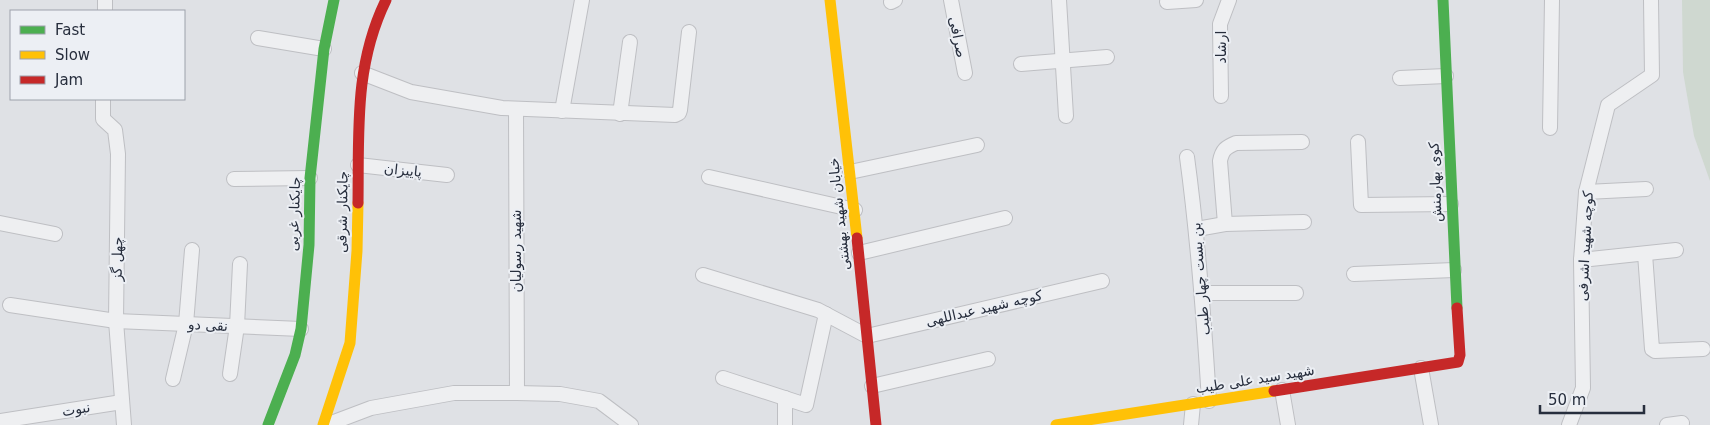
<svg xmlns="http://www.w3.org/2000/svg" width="1710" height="425" font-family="'DejaVu Sans','Noto Sans Arabic',sans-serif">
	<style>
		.green { fill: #cfd8d0 }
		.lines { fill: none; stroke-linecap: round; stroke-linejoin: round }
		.street-casing { stroke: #bebfc3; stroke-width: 16 }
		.street { stroke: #eeeff1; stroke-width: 14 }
		.fast { stroke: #4caf50; stroke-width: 11 }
		.slow { stroke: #ffc107; stroke-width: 11 }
		.jam { stroke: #c62828; stroke-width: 11 }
		.labels { text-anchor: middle; stroke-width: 4; stroke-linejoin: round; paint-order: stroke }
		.street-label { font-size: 14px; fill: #272e3d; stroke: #eceff4 }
	</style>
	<rect width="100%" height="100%" fill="#dfe1e5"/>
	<polygon class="green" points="1682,0 1710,0 1710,181 1694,136 1683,72"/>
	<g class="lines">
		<defs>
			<g id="street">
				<polyline points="951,0 965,73"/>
				<polyline points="1059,0 1066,116"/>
				<polyline points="891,2 895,0"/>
				<polyline points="1167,2 1196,0"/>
				<polyline points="105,11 105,0"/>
				<polyline points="258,38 324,49"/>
				<polyline points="1021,64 1107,57"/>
				<polyline points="362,73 411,92 502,108 675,115 679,113 680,110 689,32"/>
				<polyline points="1400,78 1446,76"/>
				<polyline points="1221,96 1220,24 1229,0"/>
				<polyline points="103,99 103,119 115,130 118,154 116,321 124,425"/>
				<polyline points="516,109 517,393"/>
				<polyline points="562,111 582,0"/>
				<polyline points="620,114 630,42"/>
				<polyline points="1550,128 1552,0"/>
				<polyline points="1358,142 1361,205 1451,204"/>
				<path d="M1187,157C1198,238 1204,319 1209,401"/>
				<polyline points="358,165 447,175"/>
				<polyline points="850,172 977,145"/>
				<polyline points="709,177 855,210"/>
				<polyline points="234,179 310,178"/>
				<polyline points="1586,192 1646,189"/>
				<polyline points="0,223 55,234"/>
				<path d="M1225,224L1220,161C1222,150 1226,147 1236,143L1302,142"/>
				<polyline points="1197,229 1225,224 1304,222"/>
				<polyline points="859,253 1005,218"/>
				<polyline points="1645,254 1652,349 1655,351 1703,349"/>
				<polyline points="1581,260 1676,250"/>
				<polyline points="1354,274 1454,270"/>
				<polyline points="703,275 818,310 867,336 1102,281"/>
				<polyline points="1203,293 1296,293"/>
				<polyline points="10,305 116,321 301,329"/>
				<polyline points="1421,368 1431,425"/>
				<polyline points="230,374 237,326 240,264"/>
				<polyline points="723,378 806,405 826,314"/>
				<polyline points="173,379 186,324 192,250"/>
				<polyline points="872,386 988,359"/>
				<polyline points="1282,390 1288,425"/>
				<polyline points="785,398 785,425"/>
				<polyline points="0,421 122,402"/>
				<polyline points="326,425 371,408 454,393 517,393 560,394 599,401 631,425"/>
				<polyline points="1191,425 1193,404"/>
				<polyline points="1569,425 1583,388 1581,260 1586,192 1608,105 1652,75 1651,0"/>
				<polyline points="1667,425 1682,423"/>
			</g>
		</defs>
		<use href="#street" class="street-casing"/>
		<use href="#street" class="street"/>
		<g class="fast">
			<polyline points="1443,0 1457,308"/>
			<polyline points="268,425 295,355 301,329 309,245 310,178 324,49 334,0"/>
		</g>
		<g class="slow">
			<polyline points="830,0 857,238"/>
			<polyline points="323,425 350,343 357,251 358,203"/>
			<polyline points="1056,425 1274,391"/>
		</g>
		<g class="jam">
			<path d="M358,203C359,132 354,65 386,0"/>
			<polyline points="857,238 876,425"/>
			<polyline points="1274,391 1458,362 1460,355 1457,308"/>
		</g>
	</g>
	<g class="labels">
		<g class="street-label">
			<text transform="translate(958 37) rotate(79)" y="5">صرافی</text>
			<text transform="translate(1221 47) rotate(-90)" y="5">ارشاد</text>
			<text transform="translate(403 170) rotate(6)" y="5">پاییزان</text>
			<text transform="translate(1435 182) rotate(-92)" y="5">کوی بهارمنش</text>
			<text transform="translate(342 212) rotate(-89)" y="5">چایکنار شرقی</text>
			<text transform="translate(294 214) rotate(-88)" y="5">چایکنار غربی</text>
			<text transform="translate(839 214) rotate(-96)" y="5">خیابان شهید بهشتی</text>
			<text transform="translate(1585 246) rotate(-87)" y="5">کوچه شهید اشرفی</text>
			<text transform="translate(516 251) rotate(-90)" y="5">شهید رسولیان</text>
			<text transform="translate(117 259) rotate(-89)" y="5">چهل گز</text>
			<text transform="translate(1200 279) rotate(-95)" y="5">بن بست چهار طیب</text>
			<text transform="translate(984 308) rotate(-13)" y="5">کوچه شهید عبداللهی</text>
			<text transform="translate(208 325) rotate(3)" y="5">نقی دو</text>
			<text transform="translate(1255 379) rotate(-9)" y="5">شهید سید علی طیب</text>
			<text transform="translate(76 409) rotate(-9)" y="5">نبوت</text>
		</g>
	</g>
	<rect x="10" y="10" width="175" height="90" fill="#eceff4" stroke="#9da2ab"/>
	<rect x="20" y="26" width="25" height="8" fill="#4caf50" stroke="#9da2ab"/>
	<text x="55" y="35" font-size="15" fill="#272e3d">Fast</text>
	<rect x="20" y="51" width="25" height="8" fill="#ffc107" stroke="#9da2ab"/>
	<text x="55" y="60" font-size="15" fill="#272e3d">Slow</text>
	<rect x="20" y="76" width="25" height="8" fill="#c62828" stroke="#9da2ab"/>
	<text x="55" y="85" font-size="15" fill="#272e3d">Jam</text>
	<path d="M1540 405v8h104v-8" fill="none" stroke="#272e3d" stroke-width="2.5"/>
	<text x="1548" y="405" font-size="15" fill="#272e3d" stroke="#eceff4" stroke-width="4" paint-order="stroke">50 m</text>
</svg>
